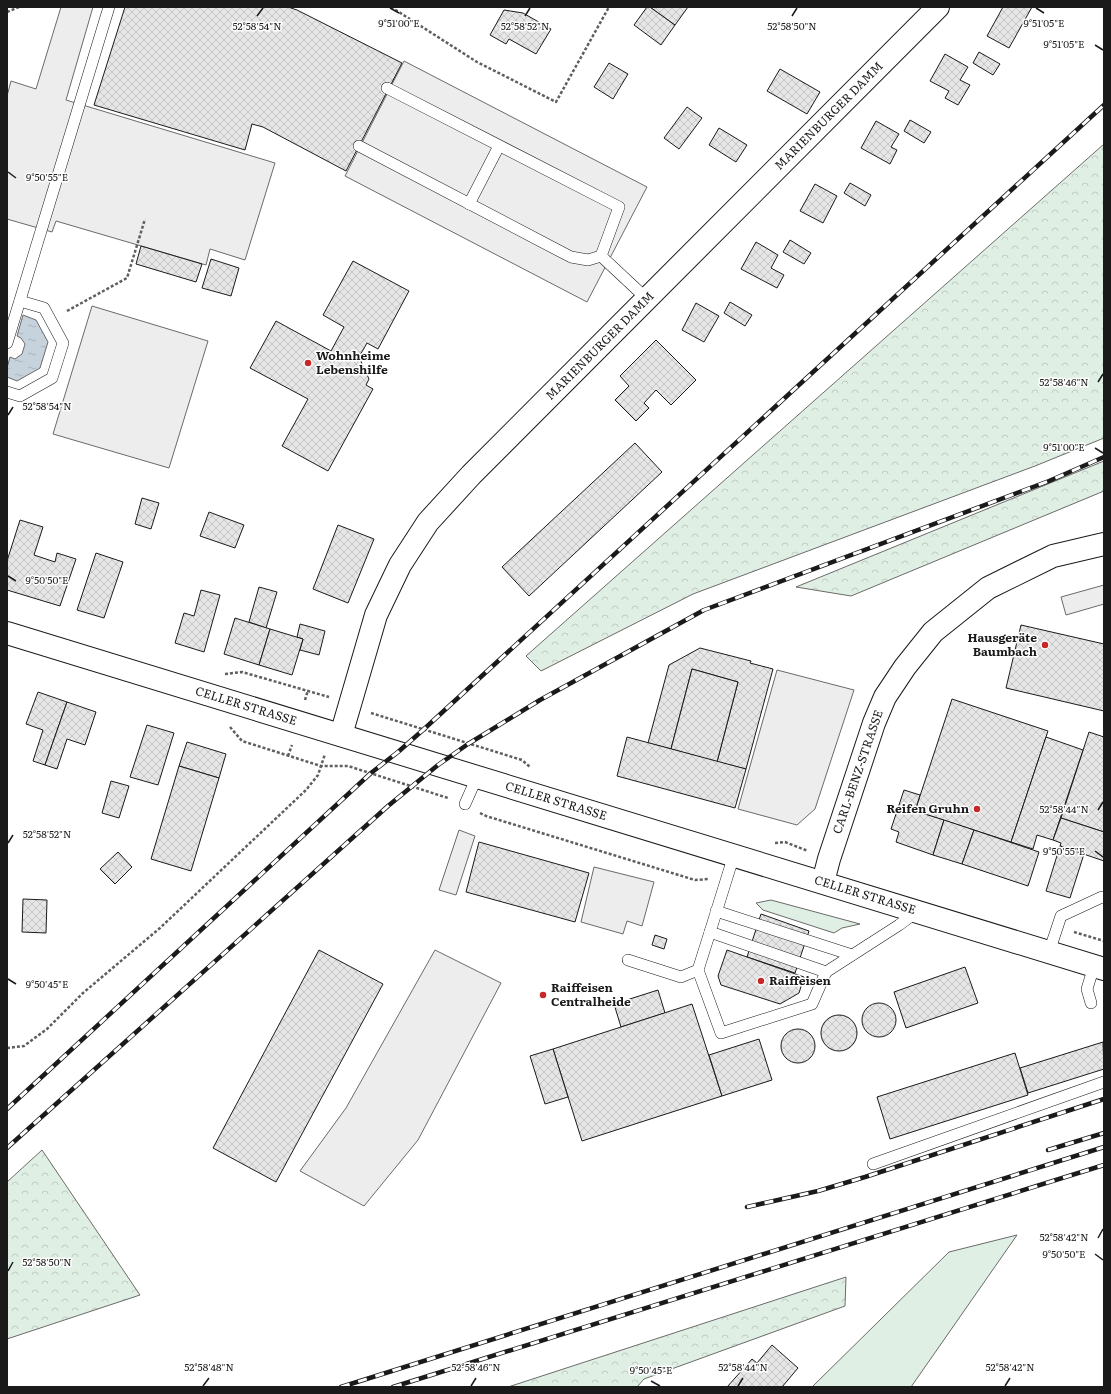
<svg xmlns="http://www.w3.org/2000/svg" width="1111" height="1394" font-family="Literata,serif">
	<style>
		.green { fill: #e0efe3; stroke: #6a6a6a }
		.forest { fill: url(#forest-crowns); stroke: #6a6a6a }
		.parking { fill: #ededed; stroke: #6a6a6a }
		.water { fill: url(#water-ripples); stroke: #6a6a6a }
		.building { fill: url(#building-cross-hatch); stroke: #1a1a1a }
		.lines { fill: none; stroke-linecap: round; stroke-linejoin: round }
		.service-casing { stroke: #1a1a1a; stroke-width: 12 }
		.minor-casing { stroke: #1a1a1a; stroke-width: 24 }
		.secondary-casing { stroke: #1a1a1a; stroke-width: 24 }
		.path { stroke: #5f5f5f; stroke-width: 2.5; stroke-dasharray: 3 2; stroke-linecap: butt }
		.service { stroke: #fff; stroke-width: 11 }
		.minor { stroke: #fff; stroke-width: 22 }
		.secondary { stroke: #fff; stroke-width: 22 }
		.rail-casing { stroke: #1a1a1a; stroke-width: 4.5 }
		.rail { stroke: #fff; stroke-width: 3; stroke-dasharray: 9; stroke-linecap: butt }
		.ticks { fill: none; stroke: #1a1a1a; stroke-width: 1.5 }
		.poi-dot { fill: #c62828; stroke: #fff; stroke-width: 1.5 }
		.labels { text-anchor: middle; stroke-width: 3; stroke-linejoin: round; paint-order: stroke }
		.street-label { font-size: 12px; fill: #1a1a1a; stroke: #fff }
		.poi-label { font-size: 12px; font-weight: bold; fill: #1a1a1a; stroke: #fff; text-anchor: start }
		.ticks-label { font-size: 10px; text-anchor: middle; fill: #1a1a1a; stroke: #fff; stroke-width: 3; stroke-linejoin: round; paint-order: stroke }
	</style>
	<defs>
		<pattern id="forest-crowns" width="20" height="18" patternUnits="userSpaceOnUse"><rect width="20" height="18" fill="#e0efe3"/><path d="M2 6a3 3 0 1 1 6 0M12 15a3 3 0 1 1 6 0" fill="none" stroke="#c0ccc2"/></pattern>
		<pattern id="water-ripples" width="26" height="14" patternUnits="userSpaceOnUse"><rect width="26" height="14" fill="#c6d2dc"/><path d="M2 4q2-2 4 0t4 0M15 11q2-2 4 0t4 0" fill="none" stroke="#aab4bc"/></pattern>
		<pattern id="building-cross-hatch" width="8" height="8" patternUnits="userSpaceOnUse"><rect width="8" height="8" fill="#e6e6e6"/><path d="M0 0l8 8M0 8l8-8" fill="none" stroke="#c5c5c5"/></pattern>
	</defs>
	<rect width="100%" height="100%" fill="#fff"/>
	<g class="green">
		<polygon points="771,900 860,924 842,928 834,933 763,910 756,903"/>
		<polygon points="1017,1235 911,1387 812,1387 949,1252"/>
	</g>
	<g class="forest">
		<polygon points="1104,144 1104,438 1035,466 693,594 541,671 526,656"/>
		<polygon points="1104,461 1104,491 851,596 796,587"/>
		<polygon points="42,1150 140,1295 7,1339 7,1182"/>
		<polygon points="846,1277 845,1306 644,1379 637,1387 508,1387"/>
	</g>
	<g class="parking">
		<polygon points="61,7 93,7 66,100 275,163 245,260 210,249 206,265 56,221 52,232 7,219 7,96 11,81 36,89"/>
		<polygon points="404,61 647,187 587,302 345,176"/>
		<polygon points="92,306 208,341 169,468 53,434"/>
		<polygon points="1104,585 1104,604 1066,615 1061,597"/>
		<polygon points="777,670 854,690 815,809 797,825 738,809"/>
		<polygon points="459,830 475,836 456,895 439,890"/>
		<polygon points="594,867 654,882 642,926 627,921 623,934 581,922"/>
		<polygon points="435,950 501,983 418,1140 364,1206 300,1171 346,1108"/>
	</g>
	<polygon class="water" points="23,315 36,320 48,342 40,368 17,381 7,377 7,368 10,357 15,359 22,354 25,344 21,338 17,336"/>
	<g class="building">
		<polygon points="125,7 288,7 297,10 402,63 346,171 263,127 252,124 245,150 94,105"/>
		<polygon points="647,7 650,7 675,25 661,45 634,25"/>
		<polygon points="650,7 688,7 675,25"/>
		<polygon points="1003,7 1032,7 1009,48 987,36"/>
		<polygon points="504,10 523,13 551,29 536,54 509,39 506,44 490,35"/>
		<polygon points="979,52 1000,64 993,75 973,63"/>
		<polygon points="945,54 968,67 960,80 970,85 958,105 945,98 949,91 930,81"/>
		<polygon points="609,63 628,74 613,99 594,87"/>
		<polygon points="780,69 820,92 807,114 767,91"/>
		<polygon points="687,107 702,118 679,149 664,138"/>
		<polygon points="910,120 931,132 924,143 904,131"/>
		<polygon points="876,121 899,134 891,147 897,150 890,164 861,148"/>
		<polygon points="719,128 747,145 736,162 709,145"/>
		<polygon points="850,183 871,195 865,206 844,193"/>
		<polygon points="815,184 837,196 823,223 800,211"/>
		<polygon points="790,240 811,253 804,264 783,252"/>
		<polygon points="756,242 778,255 771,268 784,275 777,288 741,269"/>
		<polygon points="141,246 202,264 196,282 136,264"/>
		<polygon points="211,259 239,268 231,296 202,288"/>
		<polygon points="353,261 409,291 378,349 367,343 359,357 369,379 366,385 373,389 328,471 282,446 308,399 250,368 276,321 331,351 344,327 323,315"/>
		<polygon points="730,302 752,315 745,326 724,313"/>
		<polygon points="696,303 719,316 704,342 682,330"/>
		<polygon points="656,340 696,380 671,405 656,390 644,403 649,408 636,421 615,400 629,386 620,376"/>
		<polygon points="635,443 662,472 529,596 502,567"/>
		<polygon points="142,498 159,503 151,529 135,524"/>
		<polygon points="209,512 244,525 235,548 200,536"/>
		<polygon points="20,520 43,527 34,555 55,562 57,553 76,559 60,606 7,590 7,561"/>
		<polygon points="338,525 374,539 348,603 313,589"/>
		<polygon points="96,553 123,562 104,618 77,610"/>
		<polygon points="259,587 277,592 266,628 249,622"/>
		<polygon points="201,590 220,595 204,652 175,643 184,613 194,616"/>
		<polygon points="235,618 270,629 259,665 224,654"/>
		<polygon points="300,624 325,631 319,655 300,650 303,639 297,637"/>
		<polygon points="1021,625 1104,644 1104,711 1006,688"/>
		<polygon points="270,629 303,639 292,675 259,665"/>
		<polygon points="700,648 751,661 750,663 773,669 746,769 717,762 738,682 692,669 671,749 648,743 669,665"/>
		<polygon points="692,669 738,682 717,762 671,749"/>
		<polygon points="38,692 67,702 45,765 33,761 43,730 26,724"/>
		<polygon points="952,699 1048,731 1011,842 915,811"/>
		<polygon points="67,702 96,712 85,745 67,739 57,769 45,765"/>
		<polygon points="147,725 174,733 158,785 130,777"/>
		<polygon points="1089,732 1104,737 1104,832 1061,818"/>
		<polygon points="627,737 746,769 735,808 617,776"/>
		<polygon points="1046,737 1083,750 1053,840 1037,835 1033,849 1011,842"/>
		<polygon points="187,742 226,754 219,778 179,766"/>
		<polygon points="179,766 219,778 191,871 151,859"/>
		<polygon points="111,781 129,786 119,818 102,813"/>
		<polygon points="904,790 920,795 915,811 944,820 933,855 896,842 899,832 891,829"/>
		<polygon points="1061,818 1104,832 1104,861 1060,846 1061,843 1053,840"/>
		<polygon points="944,820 974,830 962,864 933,855"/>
		<polygon points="974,830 1039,852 1028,886 962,864"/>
		<polygon points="479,842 589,873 575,922 466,892"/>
		<polygon points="1060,846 1084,854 1070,898 1046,891"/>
		<polygon points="118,852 132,867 115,884 100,869"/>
		<polygon points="23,899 47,900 46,933 22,932"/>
		<polygon points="761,914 809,931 795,973 747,957"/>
		<polygon points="655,935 667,939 664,949 652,945"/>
		<polygon points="319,950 383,984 276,1182 213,1148"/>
		<polygon points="727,950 804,977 799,993 780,1004 721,985 718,976"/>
		<polygon points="965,967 978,1003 906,1028 894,992"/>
		<polygon points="658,990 665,1013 621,1027 614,1004"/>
		<circle cx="879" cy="1020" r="17"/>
		<polygon points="692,1004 722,1096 582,1141 553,1049"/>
		<circle cx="839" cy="1033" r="18"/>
		<circle cx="798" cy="1046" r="17"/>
		<polygon points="759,1039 772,1080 722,1096 709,1055"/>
		<polygon points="1103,1042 1104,1069 1028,1093 1020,1068"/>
		<polygon points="553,1049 568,1097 545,1104 530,1056"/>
		<polygon points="1015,1053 1028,1095 890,1139 877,1097"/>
		<polygon points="772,1345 798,1368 782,1387 727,1387 752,1359 757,1363"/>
	</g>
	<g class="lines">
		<defs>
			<g id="service">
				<polyline points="387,88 619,207 601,256"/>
				<polyline points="359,146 571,257 588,260 601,256"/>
				<polyline points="469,204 499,146"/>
				<polyline points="601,256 647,299"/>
				<polyline points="7,343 109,7"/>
				<polyline points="7,392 20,396 52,378 63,343 44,308 20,301"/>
				<polyline points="465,804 477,777"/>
				<polyline points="734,855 710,932 826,972 899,925 918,911"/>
				<polyline points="716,911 852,955"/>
				<polyline points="710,932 698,970 721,1033 812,1004 826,972"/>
				<polyline points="1049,952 1061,916 1102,897 1104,898"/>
				<polyline points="628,960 681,977 698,970"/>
				<polyline points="1091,1003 1087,989 1094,966"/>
				<polyline points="873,1164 1104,1082"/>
			</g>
			<g id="minor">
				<polyline points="341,735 376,615 400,565 428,522 471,475 938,7"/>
				<polyline points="823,882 829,859 874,723 885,697 905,667 933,632 988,588 1053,556 1104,544"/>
			</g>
			<polyline id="secondary" points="7,633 1104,969"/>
		</defs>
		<use href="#service" class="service-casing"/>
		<use href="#minor" class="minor-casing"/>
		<use href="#secondary" class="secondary-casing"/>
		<g class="path">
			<polyline points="391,7 477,62 556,102 609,7"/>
			<polyline points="7,12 19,7"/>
			<polyline points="67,311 127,278 145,219"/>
			<polyline points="225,674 242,672 329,697"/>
			<polyline points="305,700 308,690"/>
			<polyline points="371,713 522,760 530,767"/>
			<polyline points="230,727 242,741 321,766 348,766 448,798"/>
			<polyline points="288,756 292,745"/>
			<polyline points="480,813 486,816 695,880 708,879"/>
			<polyline points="775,843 785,842 808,851"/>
			<polyline points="1074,932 1104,941"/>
			<polyline points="7,1048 24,1046 47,1029 83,993 160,928 306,790 318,775 325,754"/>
		</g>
		<use href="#service" class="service"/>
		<use href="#minor" class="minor"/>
		<use href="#secondary" class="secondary"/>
		<defs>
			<g id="rail">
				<polyline points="7,1109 371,773 398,752 423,730 1104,105"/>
				<polyline points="7,1148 388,806 438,765 468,744 540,700 704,610 1049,481 1104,457"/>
				<polyline points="1048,1150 1104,1133"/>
				<polyline points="747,1207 818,1191 865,1177 1104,1099"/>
				<polyline points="341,1387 1104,1147"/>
				<polyline points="393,1387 1104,1165"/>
			</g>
		</defs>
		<use href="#rail" class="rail-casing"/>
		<use href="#rail" class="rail"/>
	</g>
	<path class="ticks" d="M390,8L399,13M1036,8L1044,13M257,16L263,8M525,16L530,8M792,16L797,8M1095,45L1103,50M8,172L16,178M1098,382L1103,374M8,415L13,407M1095,448L1103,453M8,576L16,581M1098,810L1103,802M8,843L13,835M1095,851L1103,857M8,979L16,984M1098,1238L1103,1229M1095,1254L1103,1260M8,1271L13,1262M651,1381L660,1386M203,1386L209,1378M471,1386L476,1378M738,1386L743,1378M1005,1386L1010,1378"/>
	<g class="poi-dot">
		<circle cx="308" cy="363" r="4"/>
		<circle cx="1045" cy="645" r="4"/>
		<circle cx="977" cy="809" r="4"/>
		<circle cx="761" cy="981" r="4"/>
		<circle cx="543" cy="995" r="4"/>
	</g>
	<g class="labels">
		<g class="street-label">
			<text transform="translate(829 116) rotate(-45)" y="4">MARIENBURGER DAMM</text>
			<text transform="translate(600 346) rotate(-45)" y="4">MARIENBURGER DAMM</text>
			<text transform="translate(246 706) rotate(17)" y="4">CELLER STRASSE</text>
			<text transform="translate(858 772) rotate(-71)" y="4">CARL-BENZ-STRASSE</text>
			<text transform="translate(556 801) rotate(17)" y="4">CELLER STRASSE</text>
			<text transform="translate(865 895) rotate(17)" y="4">CELLER STRASSE</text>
		</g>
		<g class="poi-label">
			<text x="316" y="360">Wohnheime<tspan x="316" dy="14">Lebenshilfe</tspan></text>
			<text x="1037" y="642" text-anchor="end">Hausgeräte<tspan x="1037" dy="14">Baumbach</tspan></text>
			<text x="969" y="813" text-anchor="end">Reifen Gruhn</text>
			<text x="769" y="985">Raiffeisen</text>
			<text x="551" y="992">Raiffeisen<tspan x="551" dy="14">Centralheide</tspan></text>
		</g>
	</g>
	<g class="ticks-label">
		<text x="399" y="27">9°51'00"E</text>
		<text x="1044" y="27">9°51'05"E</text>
		<text x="257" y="30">52°58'54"N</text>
		<text x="525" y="30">52°58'52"N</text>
		<text x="792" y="30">52°58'50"N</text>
		<text x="1064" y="48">9°51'05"E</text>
		<text x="47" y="181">9°50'55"E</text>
		<text x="1064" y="386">52°58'46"N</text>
		<text x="47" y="410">52°58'54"N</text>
		<text x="1064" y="451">9°51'00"E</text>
		<text x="47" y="584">9°50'50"E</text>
		<text x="1064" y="813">52°58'44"N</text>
		<text x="47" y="838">52°58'52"N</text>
		<text x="1064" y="855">9°50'55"E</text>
		<text x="47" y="988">9°50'45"E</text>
		<text x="1064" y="1241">52°58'42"N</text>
		<text x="1064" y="1258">9°50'50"E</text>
		<text x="47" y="1266">52°58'50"N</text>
		<text x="209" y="1371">52°58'48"N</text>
		<text x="476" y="1371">52°58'46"N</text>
		<text x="743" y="1371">52°58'44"N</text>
		<text x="1010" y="1371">52°58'42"N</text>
		<text x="651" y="1374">9°50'45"E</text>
	</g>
	<rect width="1111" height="1394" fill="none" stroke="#1a1a1a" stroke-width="16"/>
</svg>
